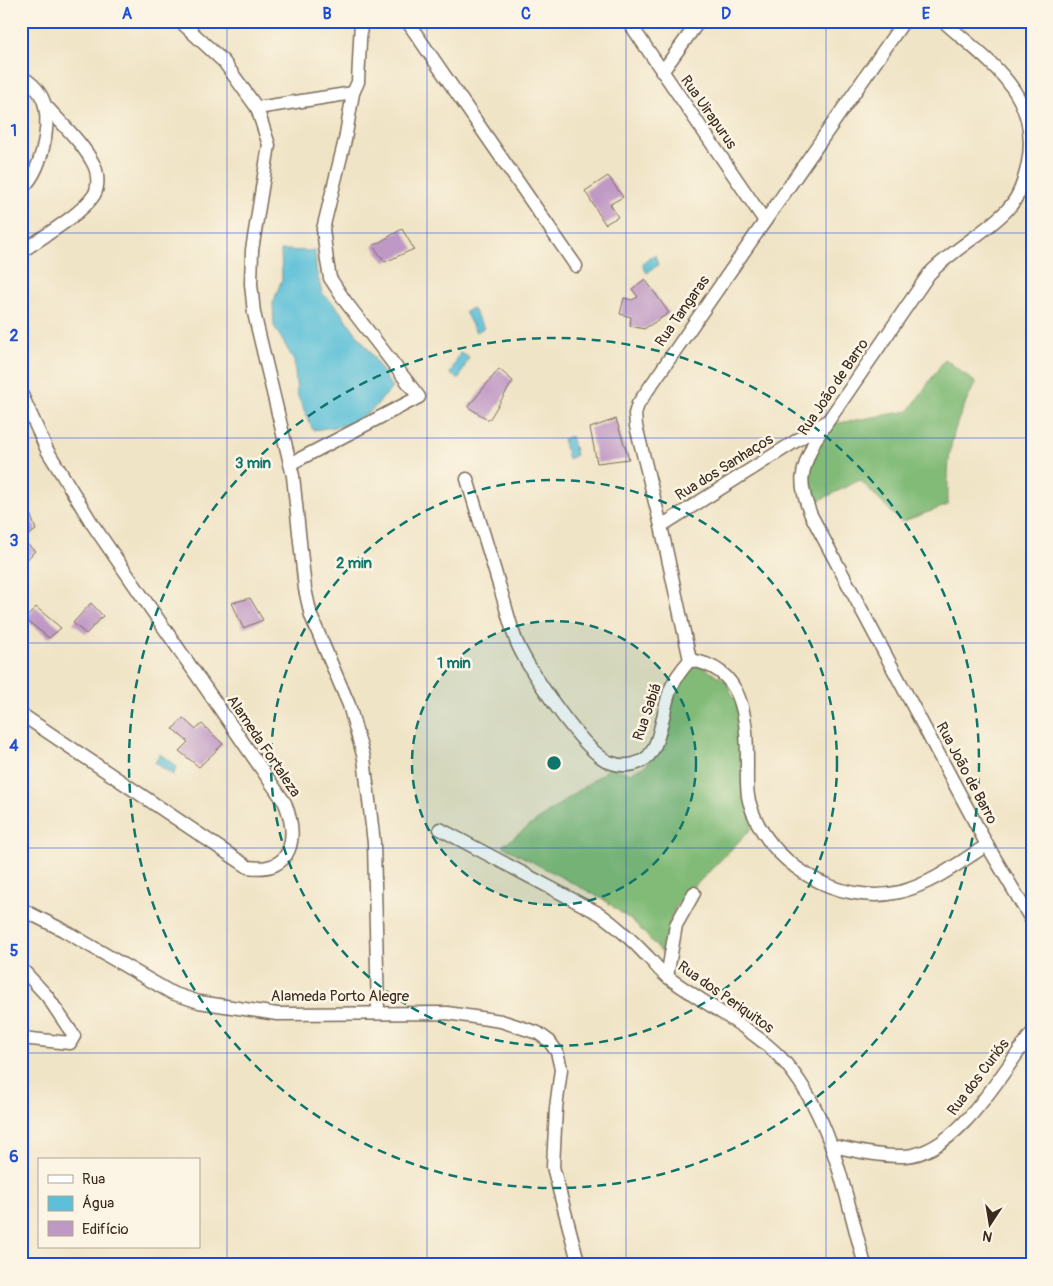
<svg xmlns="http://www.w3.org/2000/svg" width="1053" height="1286" font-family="Pangolin,sans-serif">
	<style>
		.forest { fill: #82bb78; stroke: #5e724b }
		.water { fill: #5bc0d8; stroke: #4b757b }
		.building { fill: #bf99c5 }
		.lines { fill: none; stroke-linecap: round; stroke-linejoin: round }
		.street-casing { stroke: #7a6b59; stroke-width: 15 }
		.street { stroke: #fff; stroke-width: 12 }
		.grid { fill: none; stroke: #1d4ed8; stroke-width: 1; stroke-opacity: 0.55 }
		.ring { fill: none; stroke: #0f766e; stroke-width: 2.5; stroke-dasharray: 9 6 }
		.labels { text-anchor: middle; stroke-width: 5; stroke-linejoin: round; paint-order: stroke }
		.street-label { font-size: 15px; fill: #3b2a1e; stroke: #fcf5e5 }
		.centre { fill: #0f766e; stroke: #fcf5e5; stroke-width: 2.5 }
		.ring-label { font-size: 15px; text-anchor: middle; font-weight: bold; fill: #0f766e; stroke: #fcf5e5; stroke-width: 5; stroke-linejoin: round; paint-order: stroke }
		.neatline { fill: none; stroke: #1d4ed8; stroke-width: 2 }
		.grid-label { font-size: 16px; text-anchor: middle; font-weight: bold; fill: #1d4ed8 }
	</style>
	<rect width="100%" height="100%" fill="#fcf5e5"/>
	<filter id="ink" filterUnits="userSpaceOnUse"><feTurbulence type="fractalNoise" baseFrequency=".02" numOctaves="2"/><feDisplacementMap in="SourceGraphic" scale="10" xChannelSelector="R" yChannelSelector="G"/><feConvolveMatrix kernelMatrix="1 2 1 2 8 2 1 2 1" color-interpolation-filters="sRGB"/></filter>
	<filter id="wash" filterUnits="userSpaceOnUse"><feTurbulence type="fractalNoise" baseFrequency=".0096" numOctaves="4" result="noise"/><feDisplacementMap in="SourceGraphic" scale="20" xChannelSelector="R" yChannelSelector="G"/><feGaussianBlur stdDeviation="1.12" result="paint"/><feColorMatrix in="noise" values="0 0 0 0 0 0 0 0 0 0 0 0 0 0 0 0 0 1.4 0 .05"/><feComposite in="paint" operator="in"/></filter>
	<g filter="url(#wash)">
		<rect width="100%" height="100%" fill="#f0e4c6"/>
		<g class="forest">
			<path d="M945,359L976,383C950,430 947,452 948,505L901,522L860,480L812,504C798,473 815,450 833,424L909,411Z"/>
			<polygon points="695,663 725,680 737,704 756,824 677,904 670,919 665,956 636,924 603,899 502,846 610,768 630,773 647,765 674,690 681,676"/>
		</g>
		<g class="water">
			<polygon points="281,250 315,251 316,269 322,293 336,306 371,353 392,388 371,411 348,425 313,430 297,394 294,360 274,326 273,303 282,279"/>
			<polygon points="655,255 658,265 647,273 642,264"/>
			<polygon points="472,308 484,328 476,332 465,312"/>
			<polygon points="460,353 469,357 459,379 450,374"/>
			<polygon points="571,436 576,455 568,459 563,439"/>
			<polygon points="160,754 177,767 173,775 155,763"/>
		</g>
		<g id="blocks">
			<g class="building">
				<polygon points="608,176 623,197 610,204 618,217 605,224 585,191"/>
				<polygon points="402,229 414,249 385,262 373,246"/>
				<polygon points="645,279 669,313 644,329 630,326 631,317 620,314 624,298 632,300 638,297 632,289"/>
				<polygon points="499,369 513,381 489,420 468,407"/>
				<polygon points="616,419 629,459 597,463 590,428"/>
				<polygon points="30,513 36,530 22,540 35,551 21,566 21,519"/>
				<polygon points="250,598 263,620 243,628 232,603"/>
				<polygon points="91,603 103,616 86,634 73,623"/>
				<polygon points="36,607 61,628 49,638 25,619"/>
				<polygon points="183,718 195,729 202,724 223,744 199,767 179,751 188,742 173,729"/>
			</g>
		</g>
	</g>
	<g filter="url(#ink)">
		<use href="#blocks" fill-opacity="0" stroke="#7a6b59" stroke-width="1"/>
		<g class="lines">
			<defs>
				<g id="street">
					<polyline points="180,21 224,62 257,108 269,145 252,250 251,284 254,313 293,476 305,589 311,616 349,705 364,758 374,843 378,1012"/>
					<polyline points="407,21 576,266"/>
					<polyline points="628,21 765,221"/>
					<path d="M943,21C989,62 1041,94 1028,163C1024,182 1019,198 1006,211C982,235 952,250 929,274L815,440C801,473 797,481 811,515L987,845L1032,921"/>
					<polyline points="662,72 699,21"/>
					<path d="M21,77C32,82 42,93 45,106C50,130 41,173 21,189"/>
					<polyline points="257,108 353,93"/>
					<path d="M21,252C41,238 82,214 94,195C99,187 98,173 94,165C83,143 62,124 45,105"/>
					<path d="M21,393L47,450L93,525L285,803C298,836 294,874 248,867L21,714"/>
					<polyline points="290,464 419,397 345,301 330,278 327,261 323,229 345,140 353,93 358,82 361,21"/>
					<path d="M467,479C478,515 489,552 500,588C506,606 510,626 517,643C529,670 582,750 609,762C621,767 635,766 645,759C661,748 663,706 671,688C675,678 682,669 690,660C744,668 747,717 747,763C747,775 746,790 749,801C765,862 838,907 900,892C932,884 959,863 987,845"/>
					<polyline points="661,526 826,422"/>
					<polyline points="690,660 661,526 636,426 635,414 638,404 904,21"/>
					<path d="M440,829L600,914C618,927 633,941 648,957C655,964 661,973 669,978C703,1003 752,1028 780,1057C833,1114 844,1193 865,1265"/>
					<polyline points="21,909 63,930 172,993 199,1002 277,1014 447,1013 501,1021 538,1033 549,1041 557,1052 561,1069 556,1108 553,1167 579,1265"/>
					<polyline points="21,968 47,996 74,1036 70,1043 21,1038"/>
					<polyline points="667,977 676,925 694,893"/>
					<path d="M833,1146C856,1151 881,1157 905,1156C958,1153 1002,1072 1032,1033"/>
				</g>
			</defs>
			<use href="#street" class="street-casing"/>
			<use href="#street" class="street"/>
		</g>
	</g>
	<path class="grid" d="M227,21V1265M427,21V1265M626,21V1265M826,21V1265M21,233H1032M21,438H1032M21,643H1032M21,848H1032M21,1053H1032"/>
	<circle cx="554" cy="763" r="142" fill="#0f766e" fill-opacity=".12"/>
	<g class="ring">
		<circle cx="554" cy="763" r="142"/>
		<circle cx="554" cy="763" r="283"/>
		<circle cx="554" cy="763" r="425"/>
	</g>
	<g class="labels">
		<g class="street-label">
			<text transform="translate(709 112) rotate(55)" y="5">Rua Uirapurus</text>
			<text transform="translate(682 311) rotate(-55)" y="5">Rua Tangaras</text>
			<text transform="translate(833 387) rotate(-56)" y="5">Rua João de Barro</text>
			<text transform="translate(724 467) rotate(-32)" y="5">Rua dos Sanhaços</text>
			<text transform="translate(647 712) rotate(-71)" y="5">Rua Sabiá</text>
			<text transform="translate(264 746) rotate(56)" y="5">Alameda Fortaleza</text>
			<text transform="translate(967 773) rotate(62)" y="5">Rua João de Barro</text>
			<text x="340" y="1001">Alameda Porto Alegre</text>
			<text transform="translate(726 997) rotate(35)" y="5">Rua dos Periquitos</text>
			<text transform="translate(978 1077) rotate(-53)" y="5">Rua dos Curiós</text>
		</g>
	</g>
	<circle cx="554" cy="763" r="8" class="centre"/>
	<g class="ring-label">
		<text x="253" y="468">3 min</text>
		<text x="354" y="568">2 min</text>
		<text x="454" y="668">1 min</text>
	</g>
	<rect width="1053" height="1286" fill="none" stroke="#fcf5e5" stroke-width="55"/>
	<rect x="38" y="1158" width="162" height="90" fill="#fcf5e5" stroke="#afa495"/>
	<rect x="48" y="1175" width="25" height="8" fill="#ffffff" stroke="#afa495"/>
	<text x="82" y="1184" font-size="15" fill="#3b2a1e">Rua</text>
	<rect x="48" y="1196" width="25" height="15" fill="#5bc0d8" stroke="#afa495"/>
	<text x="82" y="1208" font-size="15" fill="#3b2a1e">Água</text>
	<rect x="48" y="1221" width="25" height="15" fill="#bf99c5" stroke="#afa495"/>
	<text x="82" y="1234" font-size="15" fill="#3b2a1e">Edifício</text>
	<g transform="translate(990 1224) rotate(192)" stroke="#fcf5e5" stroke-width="4" paint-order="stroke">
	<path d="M0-4L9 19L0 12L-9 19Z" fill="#3b2a1e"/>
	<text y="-8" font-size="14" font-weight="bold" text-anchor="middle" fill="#3b2a1e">N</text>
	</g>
	<rect x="28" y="28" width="998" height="1230" class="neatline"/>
	<g class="grid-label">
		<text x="127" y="19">A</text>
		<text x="327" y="19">B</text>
		<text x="526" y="19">C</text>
		<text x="726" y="19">D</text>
		<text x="926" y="19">E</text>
		<text x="14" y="136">1</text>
		<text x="14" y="341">2</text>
		<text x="14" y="546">3</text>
		<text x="14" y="751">4</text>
		<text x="14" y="956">5</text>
		<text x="14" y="1162">6</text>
	</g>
</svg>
